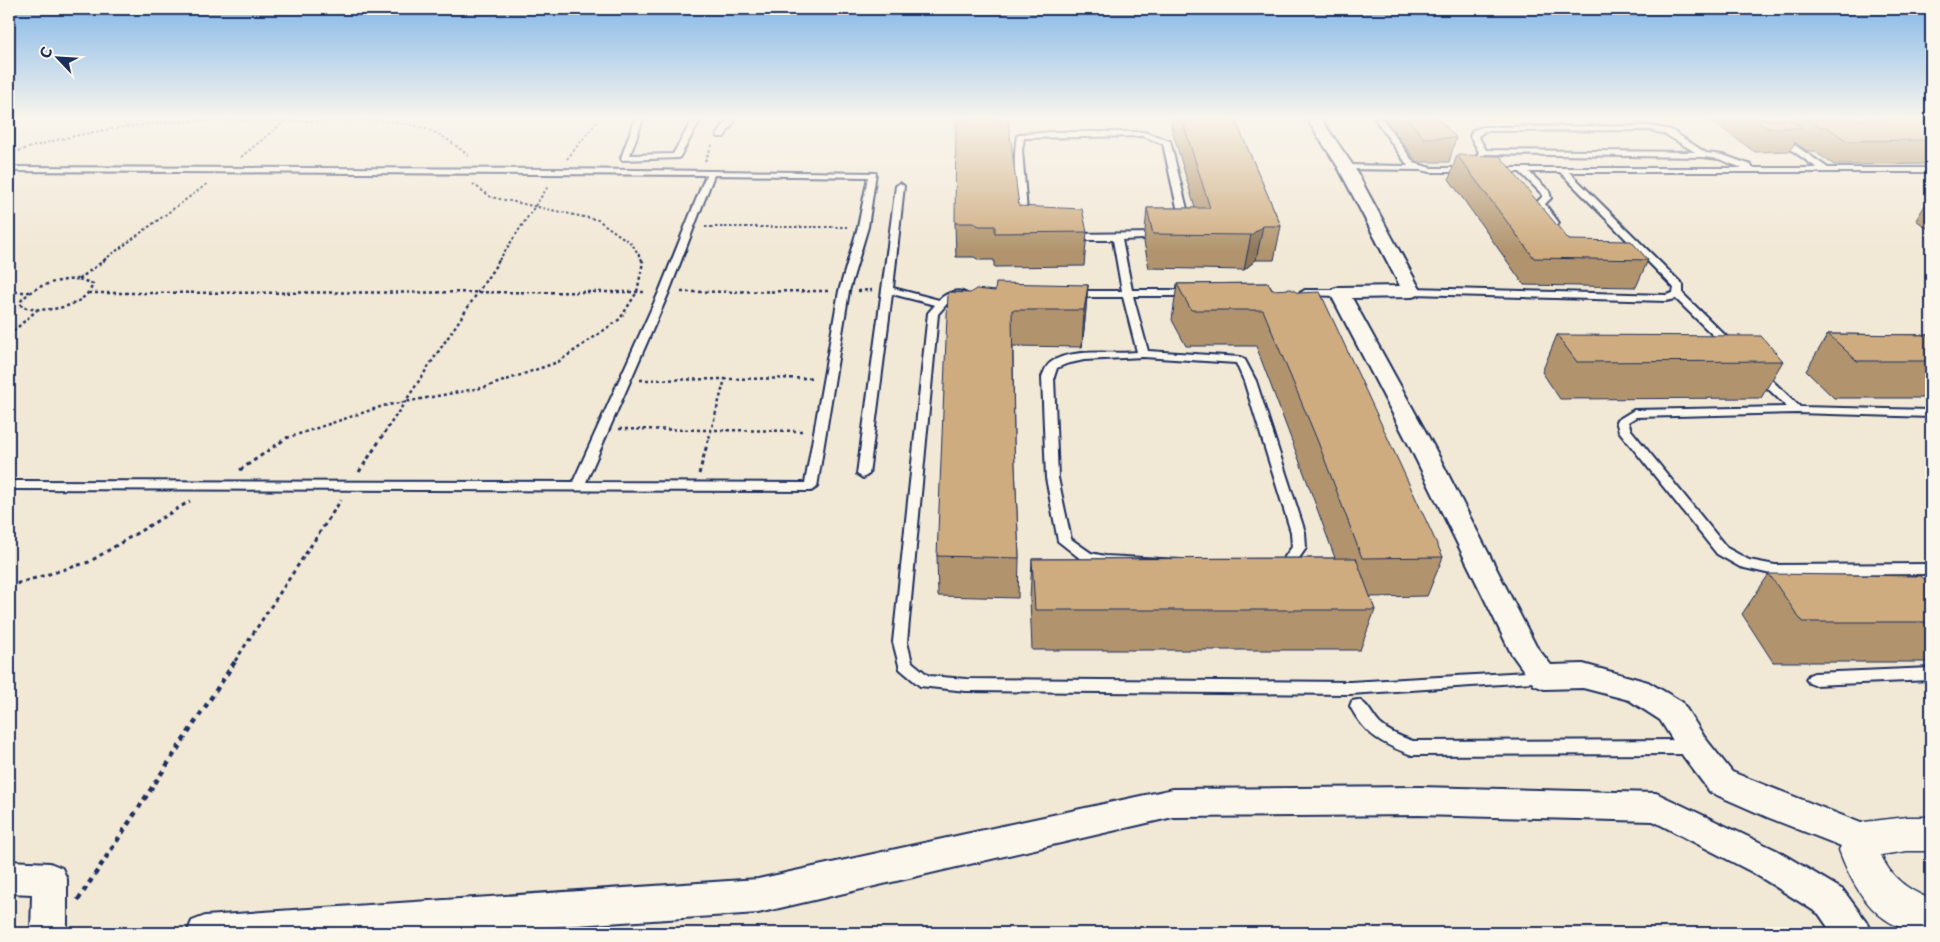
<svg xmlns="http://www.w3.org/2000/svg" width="1940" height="942" font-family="'Playpen Sans',sans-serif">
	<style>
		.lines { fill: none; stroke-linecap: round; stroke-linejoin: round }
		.service-casing { stroke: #1b2f5e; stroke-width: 4 }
		.minor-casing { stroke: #1b2f5e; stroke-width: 4 }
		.tertiary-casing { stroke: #1b2f5e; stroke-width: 3 }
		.path-far3 { stroke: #1b2f5e; stroke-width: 2; stroke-dasharray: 2.5 2.5; stroke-linecap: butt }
		.path-far2 { stroke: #1b2f5e; stroke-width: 2.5; stroke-dasharray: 3 3; stroke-linecap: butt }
		.path-far1 { stroke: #1b2f5e; stroke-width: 3; stroke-dasharray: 4 4; stroke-linecap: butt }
		.path { stroke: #1b2f5e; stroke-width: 4.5; stroke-dasharray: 5 5; stroke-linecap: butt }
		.service { fill: #fbf7ec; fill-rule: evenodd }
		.minor { fill: #fbf7ec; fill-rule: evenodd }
		.tertiary { fill: #fbf7ec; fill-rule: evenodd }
		.wall { fill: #b1946e; stroke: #1b2f5e }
		.shaded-wall { fill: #90785a; stroke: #1b2f5e }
		.building { fill: #ceac80; stroke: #1b2f5e }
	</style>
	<rect width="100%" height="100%" fill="#f2e8d6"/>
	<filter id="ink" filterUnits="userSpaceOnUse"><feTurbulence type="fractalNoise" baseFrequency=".02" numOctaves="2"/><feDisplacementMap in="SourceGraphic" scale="10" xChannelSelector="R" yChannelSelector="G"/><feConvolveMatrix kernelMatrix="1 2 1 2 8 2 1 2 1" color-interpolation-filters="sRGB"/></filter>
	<g filter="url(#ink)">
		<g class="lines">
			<defs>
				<g id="service">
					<polygon points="635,119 643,119 630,155 673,154 693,119 701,119 679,158 622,160 621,158"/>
					<polygon points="728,119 736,119 724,137 718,137 717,135"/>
					<polygon points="1375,119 1383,119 1414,163 1431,168 1469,168 1473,170 1469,172 1431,172 1421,170 1343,169 1343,165 1346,165 1408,166"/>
					<path d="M1748,119H1757L1828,168H1931V172H1569L1683,285V294L1736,346L1737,348L1736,350H1728L1676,299L1666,301L1412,294L1407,291L1412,288L1666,295L1673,293L1674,288L1560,172H1529L1549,191L1551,198L1545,204L1559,223L1554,226L1551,225L1536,203L1542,197V194L1520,172H1496L1492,170L1496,168H1742L1719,159L1703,157L1485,154L1483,158L1489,170L1485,172H1482L1475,158L1479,152L1470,136L1473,130L1484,127L1650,126L1671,130L1706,153L1723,155L1751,165L1752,168H1817ZM1650,130L1665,134L1695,152L1486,150L1478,136L1485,131Z"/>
					<path d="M1053,132H1144L1170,141L1191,225L1186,228L1181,225L1163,144L1143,136L1024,138L1022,150L1027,212L1032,221L1030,223H1024C1014,206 1013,155 1017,136L1021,134Z"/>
					<path d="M9,167L558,169L876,173L868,227L849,291L817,487L811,491L9,489V481L573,482L659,292L706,175L9,171ZM714,175L868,177L858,227L839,291L805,483L586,482L669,292Z"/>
					<path d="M900,183L904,186L893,288L939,300C947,292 959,288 968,295L963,298H952L938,314L907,642L912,662L929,676L966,679L1350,682L1544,671L1549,673L1552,677L1549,681L1350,694L966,691L920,686L900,669L893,642L928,313L935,305L892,294L869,474L863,478L857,474L896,186Z"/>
					<path d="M1159,233L1164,236L1162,238L1122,240L1132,290H1193L1198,293L1193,296H1133L1148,351L1240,357L1245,360L1256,381L1305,532L1306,548L1288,574L1283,575L1105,566L1082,560L1058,541L1046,478L1042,377C1044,372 1046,366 1050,363C1071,347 1112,355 1137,352L1123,297H1070L1065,294L1070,291H1122L1113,240H1070L1065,237L1070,234ZM1143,357L1236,363L1244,381L1291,532L1292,547L1279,565L1105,556L1091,553L1071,539L1058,478L1054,377L1057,368L1066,364L1084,360Z"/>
					<polygon points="1305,290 1340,290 1345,293 1340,296 1301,295 1300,293"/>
					<polygon points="1757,369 1761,370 1800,407 1931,410 1931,417 1797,413 1636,417 1628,422 1631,430 1727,548 1749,560 1775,565 1931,564 1931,574 1775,575 1740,567 1717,554 1619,431 1616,421 1634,410 1787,407 1753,374 1751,372"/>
					<polygon points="1931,668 1931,680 1814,685 1809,683 1806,679 1809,675 1814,673"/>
					<path d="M1358,700C1368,703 1372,716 1380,724C1389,732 1401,737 1413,741L1694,740L1700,742L1702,747L1700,752L1694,754L1412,755C1382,744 1365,735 1350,706L1352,701Z"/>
				</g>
				<g id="minor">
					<polygon points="1307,119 1321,119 1354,167 1421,291 1419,295 1412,297 1352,298 1434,447 1536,646 1551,665 1583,664 1648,682 1682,702 1705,738 1732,772 1876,829 1881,840 1876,851 1864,855 1767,817 1710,792 1683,756 1660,720 1629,700 1583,688 1544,689 1534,685 1511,653 1410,447 1330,293 1333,289 1340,287 1400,286 1338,167"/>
					<polygon points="1419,787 1656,793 1776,850 1843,890 1866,921 1871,933 1832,933 1819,914 1752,872 1653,821 1419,815 1173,817 758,913 456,933 187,933 192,921 205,916 758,879 1173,789"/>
					<polygon points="9,861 50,863 62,868 67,879 67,933 31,933 32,894 9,893"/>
				</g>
				<path id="tertiary" d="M1907,817H1931V851H1907L1881,855C1890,877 1909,891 1931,899V933C1880,933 1855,893 1839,850L1850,828L1864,822Z"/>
			</defs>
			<use href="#service" class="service-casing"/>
			<use href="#minor" class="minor-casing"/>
			<use href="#tertiary" class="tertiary-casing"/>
			<g class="path-far3">
				<path d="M9,154C69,134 132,123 195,121C232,119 269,121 305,121C345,121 388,116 426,129C442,134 455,145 468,155V159"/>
				<polyline points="241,157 285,121"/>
				<polyline points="567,159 599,119"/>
				<polyline points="705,161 713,143"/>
				<polyline points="473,184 491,197 598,220 632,244 642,260"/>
				<polyline points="705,227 847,227"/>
				<polyline points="104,260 207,184"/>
				<polyline points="499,260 549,185"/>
			</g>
			<g class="path-far2">
				<polyline points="79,279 106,259"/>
				<path d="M79,279L93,284C84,309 45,313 22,307L20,302C35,284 57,280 79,279Z"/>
				<polyline points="858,291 872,290"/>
				<polyline points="9,292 29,292"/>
				<polyline points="681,292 830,291"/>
				<polyline points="89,293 647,292"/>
				<polyline points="9,335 37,310"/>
				<polyline points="640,380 814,378"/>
				<polyline points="619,429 803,431"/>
				<polyline points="287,438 383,406 486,387 558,362 620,319 637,292 643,262 641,259"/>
				<polyline points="381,438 500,259"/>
				<polyline points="709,438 725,379"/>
			</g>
			<g class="path-far1">
				<polyline points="240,470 288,437"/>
				<polyline points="359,472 382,437"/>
				<polyline points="699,474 709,437"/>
				<polyline points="9,586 89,562 190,501"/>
				<polyline points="235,661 341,500"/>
			</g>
			<polyline class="path" points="78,900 236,660"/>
			<use href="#service" class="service"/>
			<use href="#minor" class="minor"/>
			<use href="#tertiary" class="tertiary"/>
		</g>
		<g class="wall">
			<polygon points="1172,119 1235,119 1281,226 1274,260 1256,260 1244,270 1149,268 1144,242 1147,208 1195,208 1171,126"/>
			<polygon points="1385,119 1439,119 1456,138 1449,162 1417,162"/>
			<polygon points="1709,119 1931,119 1931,164 1834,165 1814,151 1807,151 1795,142 1790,151 1755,152"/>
			<polygon points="1457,155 1569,240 1648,260 1636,287 1524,285 1449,179"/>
			<polygon points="1927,202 1931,202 1931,231 1916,220"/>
			<polygon points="1019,206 1087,232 1084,266 994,267 994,260 979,260 974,257 956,257 955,223"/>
			<polygon points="1268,283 1443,557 1427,596 1370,597 1375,610 1360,650 1032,650 1030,599 1032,559 1335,558 1307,481 1256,346 1186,346 1172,320 1177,284"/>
			<polygon points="1088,285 1085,320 1082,347 1013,346 1014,443 1019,558 1018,598 938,596 937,556 970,293 995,291"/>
			<polygon points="1828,334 1931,335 1931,398 1834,398 1806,371"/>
			<polygon points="1557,335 1783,361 1761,398 1560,399 1542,372"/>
			<polygon points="1769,574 1931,622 1931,662 1773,662 1742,614"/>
		</g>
		<g class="shaded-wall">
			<polygon points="1263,226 1256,260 1244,270 1251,235"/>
			<polygon points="1088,285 1085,320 1082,347 1084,310"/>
		</g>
		<g class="building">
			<polygon points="956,119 1008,119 1019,206 1082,209 1087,232 995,233 995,226 979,226 974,223 955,223"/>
			<polygon points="1182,119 1235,119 1281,226 1263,226 1251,235 1153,234 1147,208 1210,208"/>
			<polygon points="1408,119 1439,119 1456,138 1424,138"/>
			<polygon points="1753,119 1789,119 1802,128 1767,128"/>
			<polygon points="1807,119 1931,119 1931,140 1847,141 1827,127 1820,127"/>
			<polygon points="1457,155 1500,156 1569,240 1631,241 1648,260 1534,258"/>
			<polygon points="996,283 1088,285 1084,310 1012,310 1014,443 1019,558 937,556 948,292 970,293 976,289 995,291"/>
			<polygon points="1268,283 1272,290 1291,289 1298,293 1320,292 1443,557 1362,558 1318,442 1263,310 1191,310 1177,284"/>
			<polygon points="1828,334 1931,335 1931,361 1857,361"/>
			<polygon points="1557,335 1761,336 1783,361 1577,362"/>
			<polygon points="1356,558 1375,610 1035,610 1032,559"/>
			<polygon points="1769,574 1921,576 1931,586 1931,622 1802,622"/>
		</g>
	</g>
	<linearGradient id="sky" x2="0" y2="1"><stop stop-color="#85b8e9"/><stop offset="0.47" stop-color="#f9f5ed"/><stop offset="1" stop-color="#f9f5ed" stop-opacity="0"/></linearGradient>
	<rect width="1940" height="251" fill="url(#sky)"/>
	<rect width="1940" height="942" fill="none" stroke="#fbf7ec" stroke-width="30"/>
	<rect x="15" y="15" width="1910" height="912" fill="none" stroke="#1b2f5e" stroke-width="2" filter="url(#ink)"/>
	<g transform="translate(58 58) rotate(295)" stroke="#fbf7ec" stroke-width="4" paint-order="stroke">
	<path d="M0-4L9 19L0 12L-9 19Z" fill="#1b2f5e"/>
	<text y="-8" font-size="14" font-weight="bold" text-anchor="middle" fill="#1b2f5e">С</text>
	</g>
</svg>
